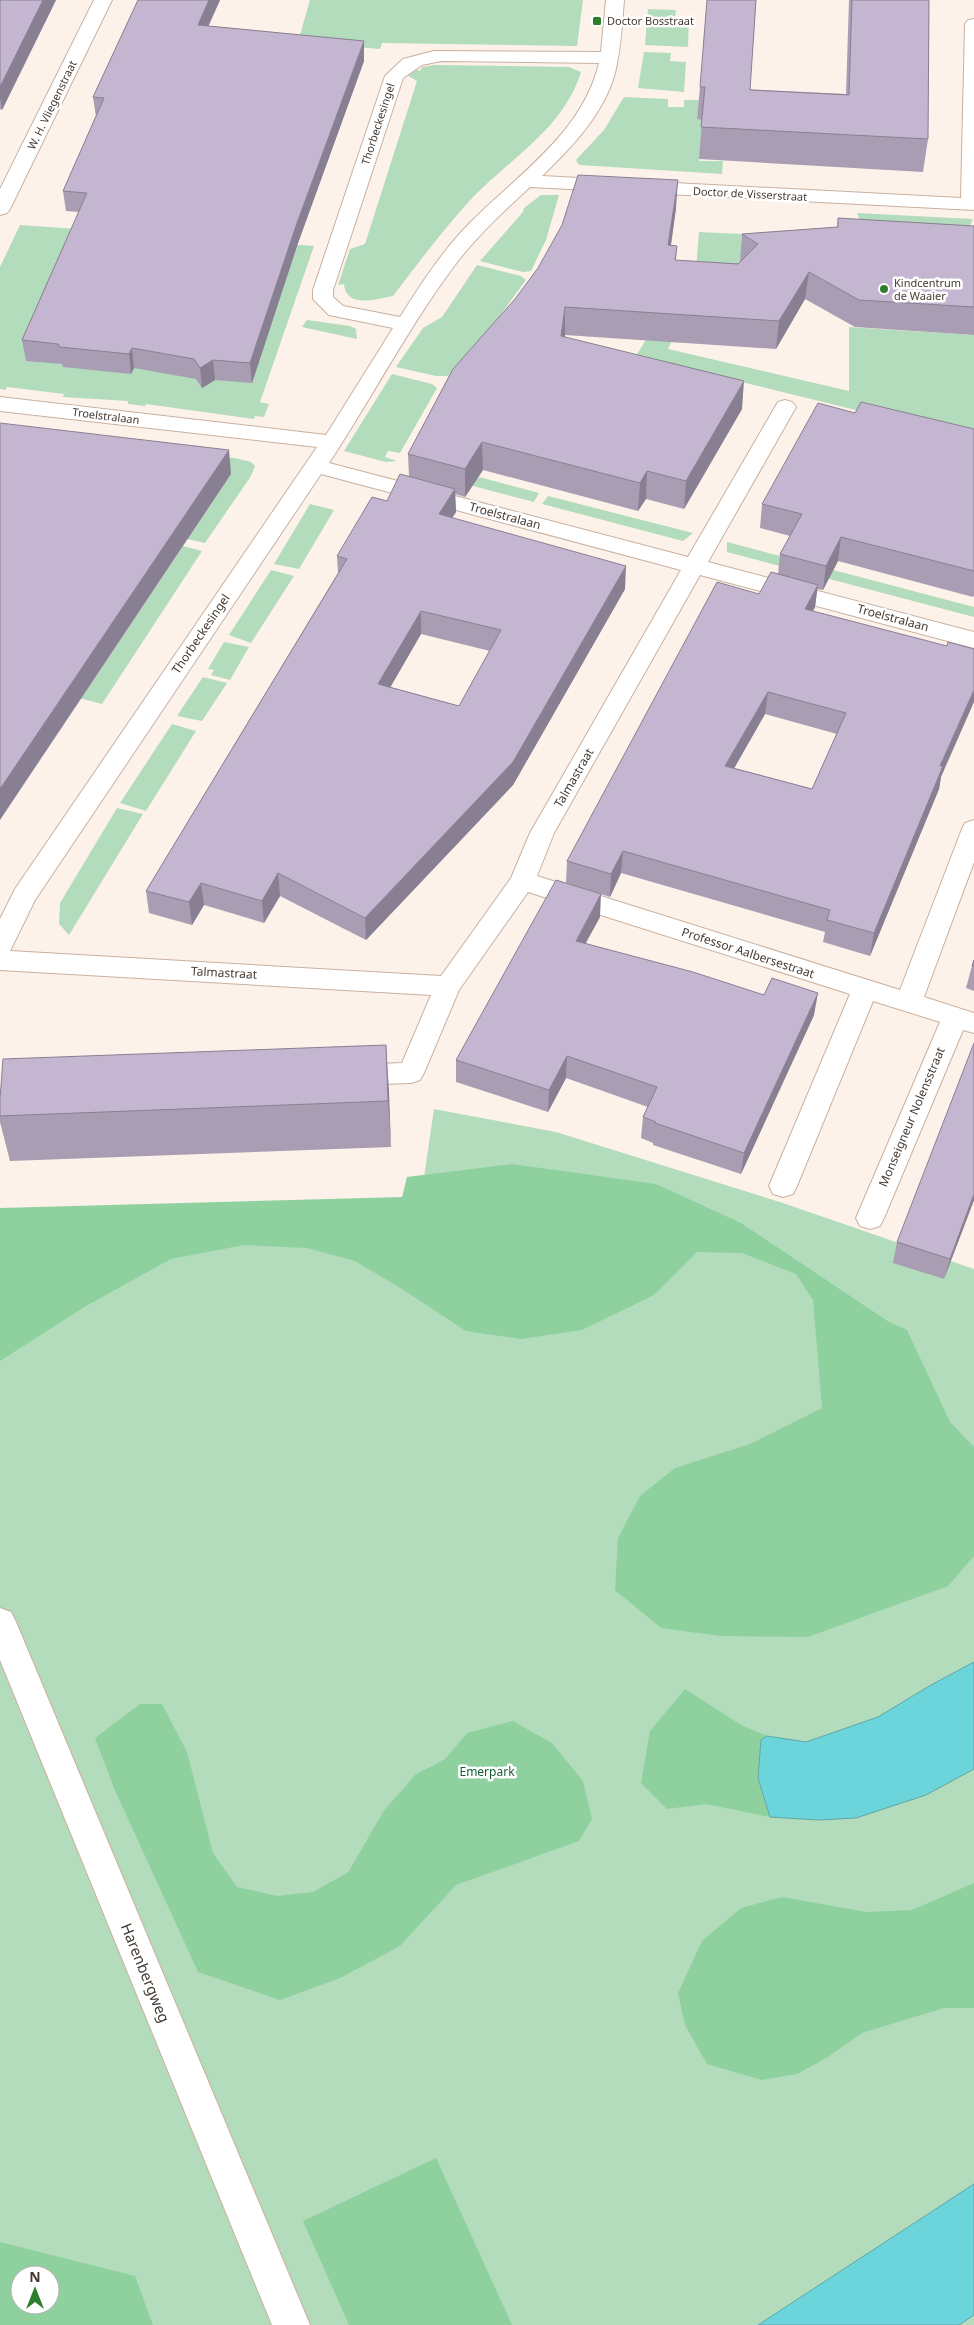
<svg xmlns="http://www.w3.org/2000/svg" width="974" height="2325" font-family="'Noto Sans',sans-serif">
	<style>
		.green { fill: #b2dcbb; fill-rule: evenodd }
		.forest { fill: #8ed19f; fill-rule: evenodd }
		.water { fill: #6cd5db; stroke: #60a6a8 }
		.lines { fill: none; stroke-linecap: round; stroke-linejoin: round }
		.street-casing { stroke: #cab09e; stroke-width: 2 }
		.street { fill: #fff; fill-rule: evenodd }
		.wall { fill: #a99db3; fill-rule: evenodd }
		.shaded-wall { fill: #897f92 }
		.building { fill: #c4b6d0; stroke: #897f92; fill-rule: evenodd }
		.poi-dot { fill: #2d7e2a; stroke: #fff; stroke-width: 2 }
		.labels { text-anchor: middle; stroke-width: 5; stroke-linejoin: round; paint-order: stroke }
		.far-poi-label { font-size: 11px; fill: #443a32; stroke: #fff; text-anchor: start }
		.far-street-label { font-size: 11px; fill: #443a32; stroke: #fff }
		.street-label { font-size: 12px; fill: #443a32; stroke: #fff }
		.park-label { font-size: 12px; fill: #165f32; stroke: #fff }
		.near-street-label { font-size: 15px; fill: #443a32; stroke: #fff }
	</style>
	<rect width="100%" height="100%" fill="#fdf2ea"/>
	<g class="green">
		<polygon points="310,0 583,0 577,46 382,43 380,49 298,42"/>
		<polygon points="648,9 676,10 675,18 689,18 688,47 645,45"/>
		<polygon points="644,52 671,53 670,61 686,62 684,92 638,88"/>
		<path d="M435,65L569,67L581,72C564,127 514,156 475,195C445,227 419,262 393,296C377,299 346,309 344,284L338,285L350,249L365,244L417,81L407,75L412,68L420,71L422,67Z"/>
		<polygon points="624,97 668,99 668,107 684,107 684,100 699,100 697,119 705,120 699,161 723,161 722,174 579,165 576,160 604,130"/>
		<polygon points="541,195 559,195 546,240 531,271 523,272 480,261 523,212 524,208"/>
		<polygon points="857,213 973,219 961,245 868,240"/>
		<polygon points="20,225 314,246 260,402 269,404 264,417 255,416 254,419 146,404 145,406 128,404 128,401 63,397 64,394 7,387 5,390 0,389 0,267"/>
		<polygon points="699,232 742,234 740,271 696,269"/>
		<polygon points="477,265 521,276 526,280 496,321 448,376 436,376 396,367 423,328 442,317"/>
		<polygon points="669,302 673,338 668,349 849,391 849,327 974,335 974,439 636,356"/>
		<polygon points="307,320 350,326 356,329 357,339 302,327"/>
		<polygon points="392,374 432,384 437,388 400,453 388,451 385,457 397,461 386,462 344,451"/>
		<polygon points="0,429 235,458 251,462 255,466 251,476 205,543 142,529"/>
		<polygon points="455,474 483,478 539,493 534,502 439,477"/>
		<polygon points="548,496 693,533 683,541 542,504"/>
		<polygon points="310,504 334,510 299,569 274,564"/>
		<polygon points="727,542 974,607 974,617 727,552"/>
		<polygon points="183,546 202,551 102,704 0,677 43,684 84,694"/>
		<polygon points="271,570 294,576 251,643 229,635"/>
		<polygon points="224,642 249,647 230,680 211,675 214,670 208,669"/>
		<polygon points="203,677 227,683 202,721 177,716"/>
		<polygon points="172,724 196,731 146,811 120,803"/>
		<polygon points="117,808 143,814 69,935 59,924 60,903"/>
		<path d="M434,1109L556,1132L783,1203L974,1269V2325H0V1219L421,1198ZM20,2275H50V2305H20Z"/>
	</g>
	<g class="forest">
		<polygon points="512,1164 656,1184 741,1223 889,1322 907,1330 950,1422 974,1447 974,1556 948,1586 808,1637 720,1636 661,1628 615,1590 618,1538 640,1496 675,1468 750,1444 822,1408 813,1300 796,1274 742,1253 697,1252 654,1295 582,1330 521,1339 466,1331 399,1287 355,1261 307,1248 244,1245 171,1259 86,1306 0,1361 0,1208 402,1197 407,1177"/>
		<polygon points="685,1689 741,1725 767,1736 761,1740 758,1778 770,1817 706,1804 667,1809 641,1783 650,1731"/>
		<polygon points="140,1704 162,1704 187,1752 213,1853 237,1887 277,1896 313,1892 345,1874 349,1871 383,1812 415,1775 445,1759 467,1733 513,1721 552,1743 583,1781 592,1819 579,1841 456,1885 400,1946 340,1978 280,2000 198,1972 114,1788 95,1738"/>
		<polygon points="974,1883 974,2008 944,2008 862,2033 828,2057 797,2074 762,2080 707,2064 685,2025 678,1993 702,1941 741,1908 782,1897 866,1912 912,1910"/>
		<polygon points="436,2158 512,2325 349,2325 303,2221"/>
		<path d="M0,2242L135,2276L153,2325H0ZM20,2275H50V2305H20Z"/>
	</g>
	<g class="water">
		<polygon points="974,1662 974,1769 926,1795 856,1818 817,1820 770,1817 758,1778 761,1740 767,1736 806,1742 878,1717 931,1685"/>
		<polygon points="974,2184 974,2315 959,2325 758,2325"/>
	</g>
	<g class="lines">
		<defs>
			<g id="street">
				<polygon points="94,0 112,0 10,209 7,213 0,215 0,189"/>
				<path d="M606,0H624C622,24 621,49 615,73C604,114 571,148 542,176L961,198L965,24L968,20L974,19V210L530,187C505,210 480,233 458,261C410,324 373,396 329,463L688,557L778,402L785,400L792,402L796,407L708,562L974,632V648L700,575L554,833L537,876L900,990L962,829L965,823L974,820V862L924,997L974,1013V1033L963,1030L884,1218L880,1226L870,1229L860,1226L856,1218L940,1022L873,1001L797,1186L793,1194L783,1197L773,1194L769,1186L850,994L528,892L459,990L424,1073L420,1080L411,1083L351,1085L342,1082L338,1075L342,1068L351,1065L402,1063L431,995L0,970V919L15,889L317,447L0,411V397L326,435L393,328L329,315L313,299V290L385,76L403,59L434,51L601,52ZM441,61L599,63C582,136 511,179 463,230C439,256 419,287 400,317L343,306L333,297V290L403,78L422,65ZM321,474L681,570L530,833L511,878L441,976L10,951L35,900Z"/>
				<polygon points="0,1608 11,1612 16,1622 310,2325 272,2325 0,1660"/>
			</g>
		</defs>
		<use href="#street" class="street-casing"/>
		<use href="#street" class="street"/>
	</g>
	<g class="wall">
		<polygon points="0,0 56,0 2,110 0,109"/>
		<polygon points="138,0 220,0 208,26 364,41 364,61 298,243 252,383 215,380 202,388 196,379 134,368 131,374 63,367 62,364 26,361 22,340 79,212 66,211 63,191 96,117 93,97"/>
		<polygon points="849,0 929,0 928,139 923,172 699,159 702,120 697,119 700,87 846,94"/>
		<path d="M676,208L671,245L677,246L676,260L738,264L740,262L742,234L837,227L838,218L974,226V335L855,327L805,299L776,349L565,335L564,337L742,409L684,509L646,499L638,511L483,470L465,497L455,494L456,512L452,518L625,589L513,785L366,940L280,896L264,923L204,905L192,925L149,913L146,891L338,573L337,556L409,477L408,454L453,369ZM421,634L490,651L459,706L390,687Z"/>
		<path d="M855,413L974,429V595L973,597L838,561L823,590L817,589L815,607L813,611L941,777L939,789L870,956L823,942L825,932L621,873L610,897L566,883L567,861L759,594L778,574L780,554L790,536L760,528L762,504ZM765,714L837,734L812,789L734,768Z"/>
		<polygon points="600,917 585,943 814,1015 741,1174 653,1145 653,1143 641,1138 643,1117 648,1107 566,1078 548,1112 456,1082 456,1060"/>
		<polygon points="974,960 974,991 966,988 972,966"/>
		<polygon points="386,1045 391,1147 10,1161 0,1122 0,1099"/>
		<polygon points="974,1200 944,1279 893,1263 897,1242"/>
	</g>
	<g class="shaded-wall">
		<polygon points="43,0 56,0 2,110 0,97 0,87"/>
		<polygon points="209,0 220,0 200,45 198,25"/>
		<polygon points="364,41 364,61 298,243 252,383 250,363 297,223"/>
		<polygon points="678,180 676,208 667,273 668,245"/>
		<polygon points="809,272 805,299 776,349 779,321"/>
		<polygon points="565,307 565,335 560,364 561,336"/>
		<polygon points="132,348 134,368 131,374 129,354"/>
		<polygon points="213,360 215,380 202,388 200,368"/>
		<polygon points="744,381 742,409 684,509 686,481"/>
		<polygon points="482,442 483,470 465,497 465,469"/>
		<polygon points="229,450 231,474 0,820 0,789"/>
		<polygon points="647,471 646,499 638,511 640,483"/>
		<polygon points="455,489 456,512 440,537 439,514"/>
		<polygon points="841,537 838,561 823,590 826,566"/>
		<polygon points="626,566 625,589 513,785 366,940 365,918"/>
		<polygon points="818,585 815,607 802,632 805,609"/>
		<polygon points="421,611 421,634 379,707 378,684"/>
		<polygon points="974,690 974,702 941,777 939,789 870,956 874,933 940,766"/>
		<polygon points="768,692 765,714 723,788 725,766"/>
		<polygon points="623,851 621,873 610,897 611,874"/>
		<polygon points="278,873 280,896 264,923 262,901"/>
		<polygon points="201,883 204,905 192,925 189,902"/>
		<polygon points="601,894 600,917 575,963 576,941"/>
		<polygon points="818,993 814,1015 741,1174 744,1153"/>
		<polygon points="386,1045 389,1091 391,1147 388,1101"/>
		<polygon points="567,1056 566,1078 548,1112 549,1090"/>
		<polygon points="974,1194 974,1200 944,1279 950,1259"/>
	</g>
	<g class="building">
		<polygon points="0,0 43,0 0,87"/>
		<polygon points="138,0 209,0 198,25 364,41 297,223 250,363 213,360 200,368 194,359 132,348 129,354 60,347 58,344 22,340 87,193 63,191 104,98 93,97"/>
		<polygon points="707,0 756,0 750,90 849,95 852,0 929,0 928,139 701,127 705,87 700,87"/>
		<polygon points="578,175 678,180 668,245 677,246 675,260 738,264 758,244 742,234 838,227 838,218 974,226 974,307 859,300 809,272 779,321 565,307 561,336 744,381 686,481 647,471 640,483 482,442 465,469 408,454 453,369 515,299 538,268 562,225"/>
		<polygon points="861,402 974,429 974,571 841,537 826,566 780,554 802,514 762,504 818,403 855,413"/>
		<polygon points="0,423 229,450 0,789"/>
		<path d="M400,474L455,489L439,514L626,566L513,762L365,918L278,873L262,901L201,883L189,902L146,891L347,559L337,556L372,497L387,501ZM421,611L501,630L459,706L378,684Z"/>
		<path d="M771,572L818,585L805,609L947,646L948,642L974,649V690L940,766H943L874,933L827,920L830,910L623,851L611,874L567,861L717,582L759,594ZM768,692L846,713L812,789L725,766Z"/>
		<polygon points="556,880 601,894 576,941 693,972 764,995 772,978 818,993 744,1153 655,1123 656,1122 643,1117 657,1087 567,1056 549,1090 456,1060"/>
		<polygon points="974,960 974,967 972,966"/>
		<polygon points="974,1043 974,1194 950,1259 897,1242"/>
		<polygon points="386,1045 388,1101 0,1116 0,1099 3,1059"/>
	</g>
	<g class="poi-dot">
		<rect x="592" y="16" width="10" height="10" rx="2.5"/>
		<circle cx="884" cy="289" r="5"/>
	</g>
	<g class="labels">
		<g class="far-poi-label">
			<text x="607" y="25">Doctor Bosstraat</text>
			<text x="894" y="287">Kindcentrum<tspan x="894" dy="13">de Waaier</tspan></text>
		</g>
		<g class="far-street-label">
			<text transform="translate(52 105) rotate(-64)" y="4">W. H. Vliegenstraat</text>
			<text transform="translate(378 124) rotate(-72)" y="4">Thorbeckesingel</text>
			<text transform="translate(750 194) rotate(3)" y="4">Doctor de Visserstraat</text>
			<text transform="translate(106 416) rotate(7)" y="4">Troelstralaan</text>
		</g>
		<g class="street-label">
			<text transform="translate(505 516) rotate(15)" y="4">Troelstralaan</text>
			<text transform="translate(893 618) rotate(15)" y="4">Troelstralaan</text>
			<text transform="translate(201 634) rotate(-56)" y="4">Thorbeckesingel</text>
			<text transform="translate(574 778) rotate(-60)" y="4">Talmastraat</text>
			<text transform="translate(748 953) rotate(18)" y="4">Professor Aalbersestraat</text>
			<text transform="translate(224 973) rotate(3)" y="4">Talmastraat</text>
			<text transform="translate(912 1117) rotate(-67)" y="4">Monseigneur Nolensstraat</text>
		</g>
		<g class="park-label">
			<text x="487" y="1776">Emerpark</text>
		</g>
		<g class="near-street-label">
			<text transform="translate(145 1973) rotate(68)" y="5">Harenbergweg</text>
		</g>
	</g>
	<g transform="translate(35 2290)"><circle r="24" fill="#ffffff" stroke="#b4b0ad"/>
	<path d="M0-4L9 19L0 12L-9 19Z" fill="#2d7e2a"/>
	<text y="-8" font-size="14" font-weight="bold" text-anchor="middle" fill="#443a32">N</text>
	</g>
</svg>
